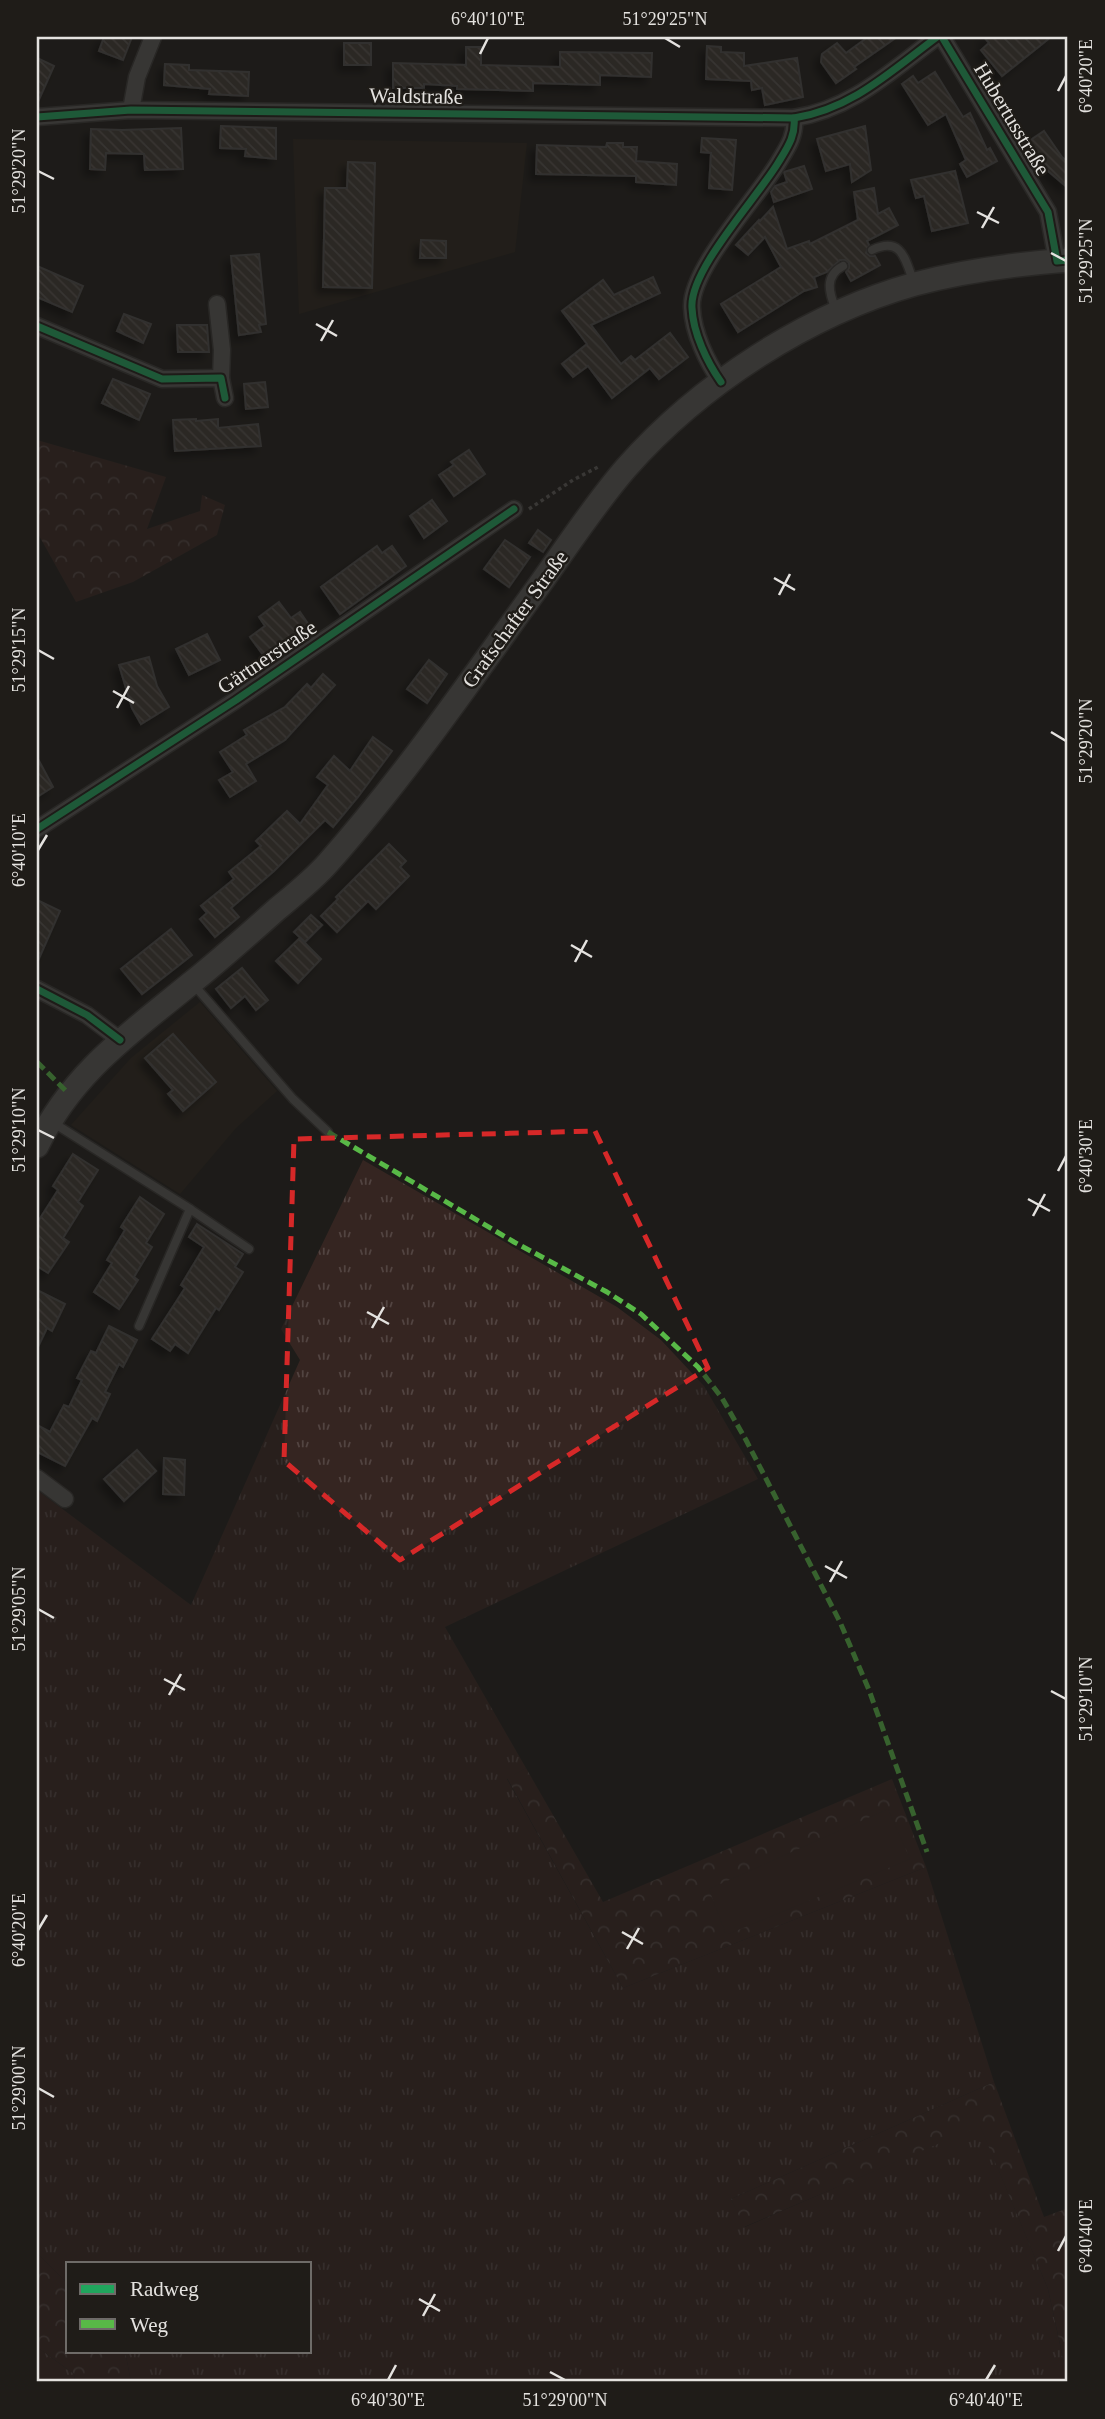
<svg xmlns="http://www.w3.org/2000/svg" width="1105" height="2419" font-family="Georgia,serif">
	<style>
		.built { fill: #29231b }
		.grass { fill: url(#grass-tufts) }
		.forest { fill: url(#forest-crowns) }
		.pitch { fill: #352521 }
		.building { fill: url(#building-back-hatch); stroke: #4c4a48; stroke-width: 2; filter: url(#shadow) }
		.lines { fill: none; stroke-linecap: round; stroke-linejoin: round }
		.service-casing { stroke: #373634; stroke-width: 11 }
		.minor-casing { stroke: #373634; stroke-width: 19 }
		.secondary-casing { stroke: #373634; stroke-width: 26 }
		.path { stroke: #5b5a58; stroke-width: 3.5; stroke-dasharray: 3.5 3.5; stroke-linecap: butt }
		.service { stroke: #585755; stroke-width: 8 }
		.minor { stroke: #585755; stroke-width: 16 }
		.secondary { stroke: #585755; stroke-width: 23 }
		.quiet { stroke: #58b947; stroke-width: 5; stroke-dasharray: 10 5; stroke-linecap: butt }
		.cycleway-casing { stroke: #1f1c18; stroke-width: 11 }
		.cycleway { stroke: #20a55d; stroke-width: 7 }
		.marked { fill: none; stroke: #d62828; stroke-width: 5; stroke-dasharray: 14 9; stroke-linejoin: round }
		.ticks { fill: none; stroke: #e4e2df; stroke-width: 2.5 }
		.labels { text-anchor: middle; stroke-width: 5; stroke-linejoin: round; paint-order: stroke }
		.street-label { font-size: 21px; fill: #e4e2df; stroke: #1f1c18 }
		.neatline { fill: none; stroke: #e4e2df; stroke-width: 2.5 }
		.ticks-label { font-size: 18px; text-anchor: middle; fill: #e4e2df }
	</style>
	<defs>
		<pattern id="grass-tufts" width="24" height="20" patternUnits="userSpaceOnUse" patternTransform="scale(1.75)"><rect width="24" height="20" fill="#352521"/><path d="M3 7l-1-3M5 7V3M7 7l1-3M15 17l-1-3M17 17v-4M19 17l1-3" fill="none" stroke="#524441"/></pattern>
		<pattern id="forest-crowns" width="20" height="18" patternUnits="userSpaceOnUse" patternTransform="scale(1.75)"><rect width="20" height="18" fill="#352521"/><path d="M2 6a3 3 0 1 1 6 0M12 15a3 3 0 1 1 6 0" fill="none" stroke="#524441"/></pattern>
		<pattern id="building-back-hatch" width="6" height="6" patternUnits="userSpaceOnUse" patternTransform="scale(1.75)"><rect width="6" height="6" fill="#3c3732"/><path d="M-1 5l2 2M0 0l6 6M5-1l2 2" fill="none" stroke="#58544f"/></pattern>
		<filter id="shadow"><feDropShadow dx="-6" dy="6" stdDeviation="3.5" flood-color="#0009"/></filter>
	</defs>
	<rect width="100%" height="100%" fill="#1e1c19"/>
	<g class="built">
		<polygon points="293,139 527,143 515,252 299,314"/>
		<polygon points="200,1002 277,1091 236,1128 180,1194 71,1125 131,1058"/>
	</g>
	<g class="grass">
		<polygon points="363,1160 617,1307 661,1340 704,1386 758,1479 445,1627 526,1768 507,1779 623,1988 926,1867 994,2082 731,2199 745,2227 980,2125 1048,2289 1068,2382 131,2382 125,2351 310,2351 310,2263 68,2263 68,2284 37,2253 37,1490 191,1605 300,1360 281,1329"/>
		<polygon points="37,2347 74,2374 75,2382 37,2382"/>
	</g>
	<g class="forest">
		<polygon points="37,440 166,477 147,529 200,511 202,495 225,505 217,535 133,582 76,602 37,532"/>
		<polygon points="526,1768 603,1902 892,1779 926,1867 623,1988 507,1778"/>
		<polygon points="994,2082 1044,2217 1068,2208 1068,2381 1048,2289 980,2126 744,2227 731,2199"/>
		<polygon points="37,2253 68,2284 68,2351 125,2351 131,2382 75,2382 74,2374 37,2347"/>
	</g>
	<polygon class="pitch" points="888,1809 910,1859 726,1935 709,1889"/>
	<g class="building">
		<polygon points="104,37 132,37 123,60 99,51"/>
		<polygon points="868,37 897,37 854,67 856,69 836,83 821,62 822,54 837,43 846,53"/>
		<polygon points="984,37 1051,37 1002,76 981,50 989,43"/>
		<rect x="344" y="43" width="27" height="22"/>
		<polygon points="707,46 721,47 721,52 744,53 744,66 797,58 803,97 765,105 762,88 752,90 751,81 706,79"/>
		<polygon points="466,47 481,47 481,65 560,67 560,52 652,53 651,77 600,75 600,85 533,83 533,91 457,89 457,86 424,84 424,88 393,88 393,63 466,65"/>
		<polygon points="37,58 54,66 37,104"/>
		<polygon points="165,64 189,65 189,70 249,72 248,96 209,94 210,89 164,85"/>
		<polygon points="935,72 963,117 970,113 987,150 990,148 997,161 967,177 960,164 966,160 946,114 928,125 902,84 913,76 918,83"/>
		<polygon points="221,126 276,128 276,159 245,156 246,149 220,148"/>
		<polygon points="865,126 871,170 852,182 850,164 826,171 817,139"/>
		<polygon points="181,128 183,169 145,170 144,154 106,153 105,170 90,169 91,129 122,130"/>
		<polygon points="1044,131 1062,157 1068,162 1068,188 1041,165 1026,143"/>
		<polygon points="702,138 736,140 732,190 709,188 711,153 701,152"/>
		<polygon points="607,143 623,143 623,147 637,147 636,161 677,164 676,185 636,182 636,176 536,174 537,145 606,147"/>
		<polygon points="348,162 375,163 372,288 323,287 325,188 347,188"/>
		<polygon points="804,166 812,189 774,202 771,192 775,186 787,182 784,172"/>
		<polygon points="955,171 968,223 932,231 924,196 916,198 911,180"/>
		<polygon points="874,188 878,214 889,208 898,225 867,241 869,245 866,253 870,256 875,256 880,265 851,281 846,272 849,268 849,263 845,260 840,260 827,272 814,277 817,287 804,291 738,332 721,304 781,267 765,237 748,255 736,245 759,220 760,221 773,207 787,249 809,241 810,244 858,220 854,192"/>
		<polygon points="421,240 446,241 446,258 420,258"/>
		<polygon points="259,254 266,324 259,325 261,332 239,335 231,256"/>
		<polygon points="37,266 83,286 72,312 37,297"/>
		<polygon points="653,277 660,293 591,325 621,364 631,356 635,360 670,333 688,357 659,379 650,368 612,398 588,366 573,377 562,364 587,344 562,311 603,280 614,295"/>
		<polygon points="124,314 151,324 143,343 117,331"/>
		<polygon points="177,325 207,325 209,352 178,352"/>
		<polygon points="113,379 150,394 139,420 102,403"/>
		<polygon points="265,382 268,407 246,409 244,384"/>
		<polygon points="196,419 196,421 218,419 218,428 258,424 261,446 175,451 173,420"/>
		<polygon points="469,450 485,474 454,496 439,475 454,465 451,462"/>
		<polygon points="432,500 447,521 424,538 410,516"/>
		<polygon points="538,530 551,540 543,552 529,543"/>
		<polygon points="505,540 530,557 509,587 484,569"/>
		<polygon points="377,546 382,553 392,546 406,566 340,614 321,587"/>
		<polygon points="279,602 291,618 300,612 313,631 269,663 250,637 265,626 259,617"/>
		<polygon points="207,634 220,660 189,675 176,649"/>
		<polygon points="149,657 157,686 169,707 141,724 132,708 119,665"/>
		<polygon points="429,660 447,674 427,703 407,689"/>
		<polygon points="323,674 335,685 285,740 246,764 256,781 230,797 219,780 233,772 220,752 247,735 244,730 285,707 307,684 311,688"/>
		<polygon points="373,737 392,751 358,797 333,827 325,820 274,871 231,908 239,917 215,937 200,919 207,913 201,906 234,879 229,872 261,846 256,841 287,811 300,824 328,785 317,777 334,756 350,771"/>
		<polygon points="37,757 53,787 37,797"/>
		<polygon points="389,844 406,861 400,867 409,876 376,909 368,901 337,932 321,916 338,899 336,897"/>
		<polygon points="37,900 60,911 37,963"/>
		<polygon points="311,915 322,925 305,942 294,932"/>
		<polygon points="171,929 192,955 142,994 121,969"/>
		<polygon points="300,938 321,959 298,983 276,961"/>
		<polygon points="242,968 268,1000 256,1010 245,996 231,1008 216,989"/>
		<polygon points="173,1034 216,1082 183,1111 168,1094 173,1090 145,1058"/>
		<polygon points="73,1154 98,1170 78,1202 83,1206 63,1238 69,1242 48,1273 37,1266 37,1223 58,1190 53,1186"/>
		<polygon points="140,1197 164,1214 146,1243 152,1247 134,1277 138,1280 119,1309 94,1292 112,1263 107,1260 125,1230 121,1227"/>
		<polygon points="197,1224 243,1254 235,1267 243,1272 219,1310 216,1308 188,1353 175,1344 170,1351 152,1339 185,1288 181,1285 204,1247 189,1237"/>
		<polygon points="37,1290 65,1304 52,1331 47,1328 37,1349"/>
		<polygon points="109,1326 137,1340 123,1367 119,1364 105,1392 110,1394 97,1421 92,1418 65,1466 37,1452 37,1425 50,1432 64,1405 69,1407 82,1380 77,1378 91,1351 96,1353"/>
		<polygon points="137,1450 156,1471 124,1501 104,1479"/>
		<polygon points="164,1458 185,1460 184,1495 163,1494"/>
	</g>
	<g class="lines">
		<defs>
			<g id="service">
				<path d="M872,250C902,236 905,259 914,283"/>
				<path d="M836,310C829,293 824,276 843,266"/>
				<polyline points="194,985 293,1099 328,1132"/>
				<polyline points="52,1122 190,1209 249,1249"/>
				<polyline points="139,1326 190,1209"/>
			</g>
			<g id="minor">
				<polyline points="942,37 1048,212 1057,261"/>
				<polyline points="131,110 137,77 153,37"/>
				<path d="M37,117L131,110L794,118C852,109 891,71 937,37"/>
				<polyline points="217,304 222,350 221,378"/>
				<polyline points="37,326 162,379 221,378 225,398"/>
				<path d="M721,382C707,362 693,333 692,308C689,270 757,198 778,163C787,148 796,136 794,118"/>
				<polyline points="37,829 236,700 514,509"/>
				<polyline points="37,989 87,1015 120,1040"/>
				<polyline points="37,1478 65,1499"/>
			</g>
			<path id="secondary" d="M37,1146C72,1073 129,1034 190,984C220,960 248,935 276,910C294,895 313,880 328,863C405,776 470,681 538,587C567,547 594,505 626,468C699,385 808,314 915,284C964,271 1017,264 1068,260"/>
		</defs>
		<use href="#service" class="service-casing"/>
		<use href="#minor" class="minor-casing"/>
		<use href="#secondary" class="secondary-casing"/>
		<polyline class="path" points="529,509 573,480 600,466"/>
		<use href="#service" class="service"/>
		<use href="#minor" class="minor"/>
		<use href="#secondary" class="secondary"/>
		<g class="quiet">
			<polyline points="37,1062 68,1093"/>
			<polyline points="328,1132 514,1242 607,1292 641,1314 698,1367 722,1398 746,1440 840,1622 869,1690 927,1852"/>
		</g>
		<defs>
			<g id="cycleway">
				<polyline points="942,37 1048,212 1057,261 1068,260"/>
				<path d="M37,117L131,110L794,118C852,109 891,71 937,37"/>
				<polyline points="37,326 162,379 221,378 225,398"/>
				<path d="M721,382C707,362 693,333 692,308C689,270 757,198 778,163C787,148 796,136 794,118"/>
				<polyline points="37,829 236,700 514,509"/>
				<polyline points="37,989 87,1015 120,1040"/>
			</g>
		</defs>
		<use href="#cycleway" class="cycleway-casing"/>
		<use href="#cycleway" class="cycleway"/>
	</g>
	<path d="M0 0H1105V2419H0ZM595,1131L708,1368L400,1560L284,1461L294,1139Z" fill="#1e1c19" fill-opacity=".55" fill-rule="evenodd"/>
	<path class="marked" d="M595,1131L708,1368L400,1560L284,1461L294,1139Z"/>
	<path class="ticks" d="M665,38L680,47M480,54L488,38M1058,91L1066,76M38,171L54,179M977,212L999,223M982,228L994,207M1051,253L1066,261M316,324L337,336M321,341L333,320M774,578L795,590M779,595L790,574M38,650L54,659M113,691L134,703M117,708L129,686M1051,732L1066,741M38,850L47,835M571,945L592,957M575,962L587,940M38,1130L54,1138M1058,1171L1066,1156M1028,1199L1050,1211M1033,1216L1045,1194M367,1312L389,1324M372,1328L384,1307M825,1566L847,1578M830,1582L842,1561M38,1609L54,1618M164,1679L185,1690M1051,1691L1066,1699M169,1695L181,1674M38,1930L47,1915M622,1932L643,1944M627,1949L639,1928M38,2088L54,2097M1058,2251L1066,2236M419,2299L440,2311M423,2316L435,2294M550,2372L565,2380M388,2380L396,2365M986,2380L995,2365"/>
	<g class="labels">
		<g class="street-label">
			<text transform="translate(416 96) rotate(1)" y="7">Waldstraße</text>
			<text transform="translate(1012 119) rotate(59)" y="7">Hubertusstraße</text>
			<text transform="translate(515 619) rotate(-54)" y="7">Grafschafter Straße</text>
			<text transform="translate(267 657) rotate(-34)" y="7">Gärtnerstraße</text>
		</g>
	</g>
	<rect width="1105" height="2419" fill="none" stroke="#1f1c18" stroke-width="77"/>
	<rect x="66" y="2262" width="245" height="91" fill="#1f1c18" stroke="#6e6b68" stroke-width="2"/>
	<rect x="80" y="2284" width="35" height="10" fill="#20a55d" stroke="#6e6b68" stroke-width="2"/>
	<text x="130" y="2296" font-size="21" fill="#e4e2df">Radweg</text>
	<rect x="80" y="2319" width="35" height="10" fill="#58b947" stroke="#6e6b68" stroke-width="2"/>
	<text x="130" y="2332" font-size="21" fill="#e4e2df">Weg</text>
	<rect x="38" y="38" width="1028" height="2342" class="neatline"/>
	<g class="ticks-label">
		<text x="488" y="25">6°40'10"E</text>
		<text x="665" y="25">51°29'25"N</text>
		<text transform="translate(1086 76) rotate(-90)" y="6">6°40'20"E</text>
		<text transform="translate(19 171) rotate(-90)" y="6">51°29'20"N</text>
		<text transform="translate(1086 261) rotate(-90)" y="6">51°29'25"N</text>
		<text transform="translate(19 650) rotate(-90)" y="6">51°29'15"N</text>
		<text transform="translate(1086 741) rotate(-90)" y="6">51°29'20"N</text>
		<text transform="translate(19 850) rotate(-90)" y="6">6°40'10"E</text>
		<text transform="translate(19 1130) rotate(-90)" y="6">51°29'10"N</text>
		<text transform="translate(1086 1156) rotate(-90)" y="6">6°40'30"E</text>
		<text transform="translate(19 1609) rotate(-90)" y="6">51°29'05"N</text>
		<text transform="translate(1086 1699) rotate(-90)" y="6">51°29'10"N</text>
		<text transform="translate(19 1930) rotate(-90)" y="6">6°40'20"E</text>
		<text transform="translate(19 2088) rotate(-90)" y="6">51°29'00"N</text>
		<text transform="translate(1086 2236) rotate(-90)" y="6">6°40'40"E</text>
		<text x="388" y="2406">6°40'30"E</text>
		<text x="565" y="2406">51°29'00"N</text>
		<text x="986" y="2406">6°40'40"E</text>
	</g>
</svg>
